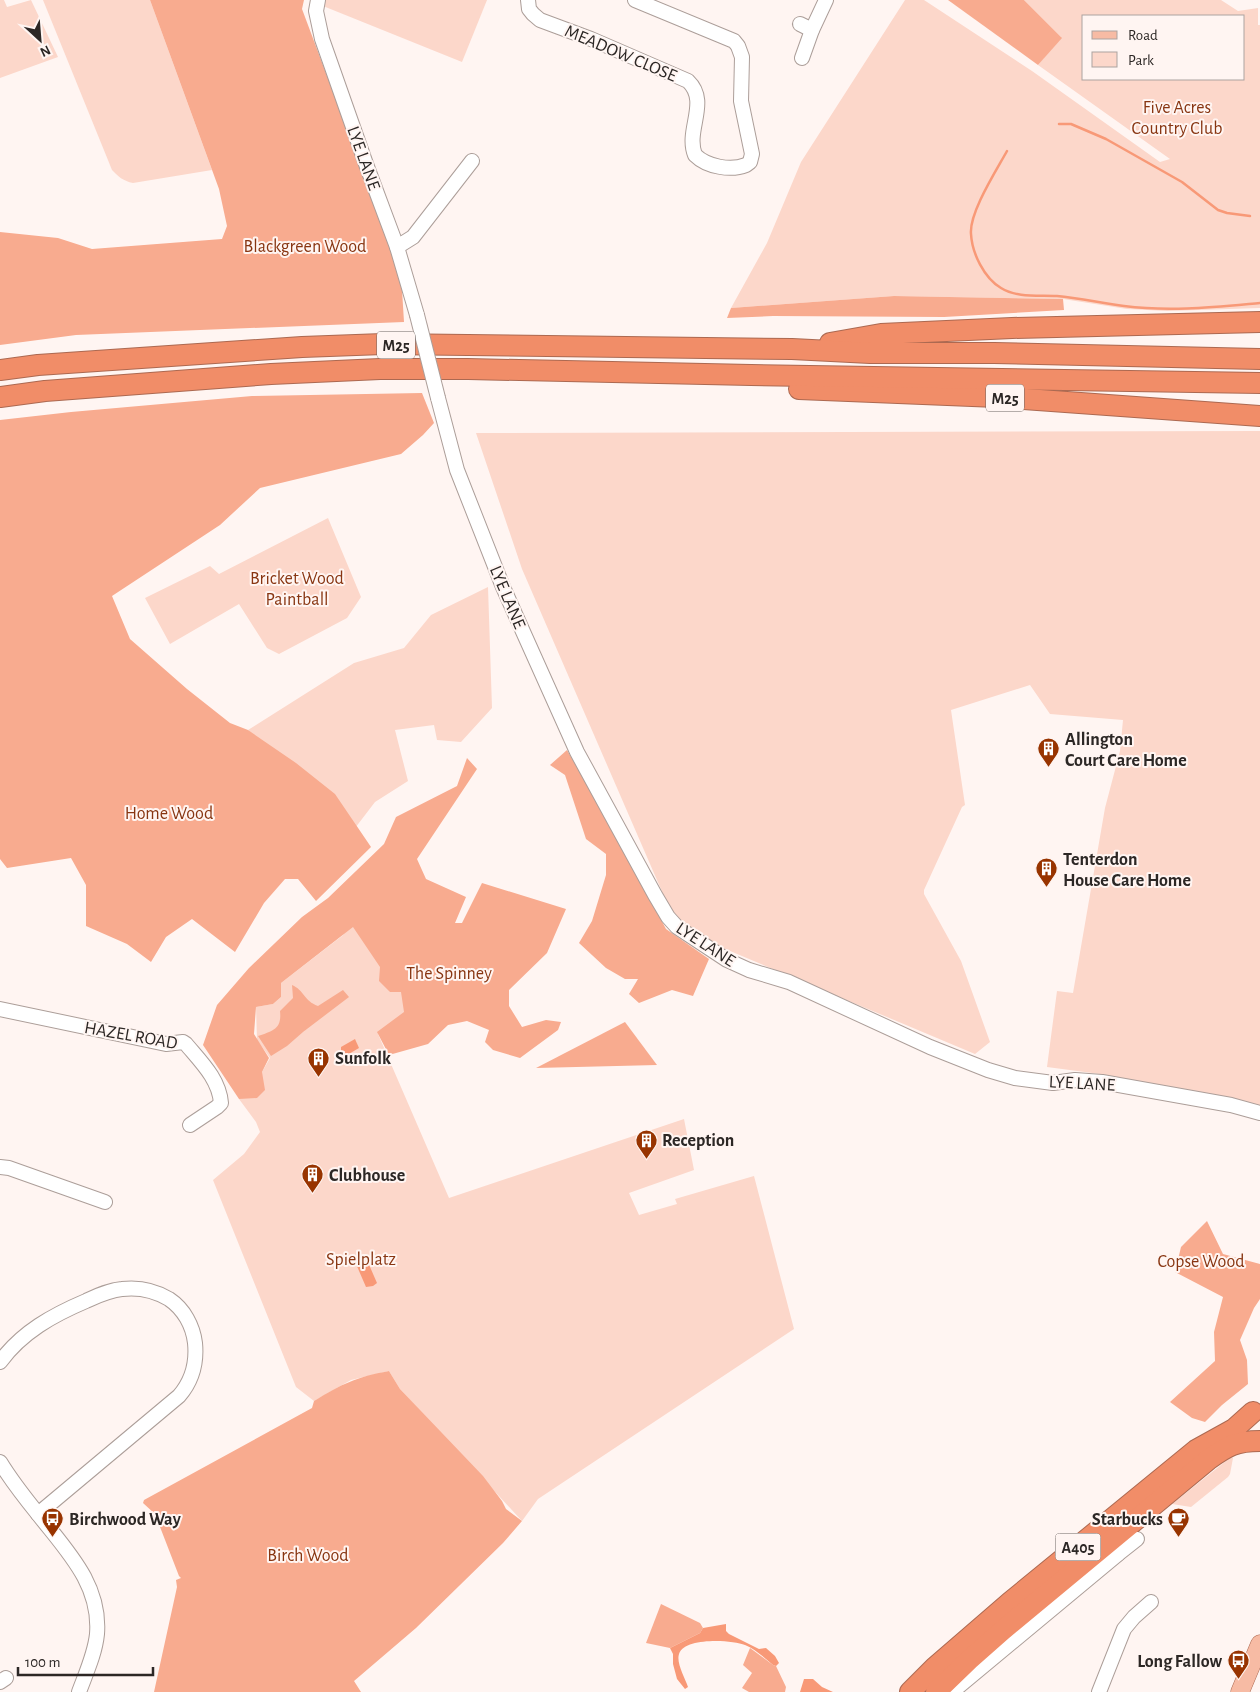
<svg xmlns="http://www.w3.org/2000/svg" width="1260" height="1692" font-family="'Alegreya Sans',sans-serif">
	<style>
		.green { fill: #fcd7ca; fill-rule: evenodd }
		.forest { fill: #f8ab8f }
		.water { fill: #f89977 }
		.lines { fill: none; stroke-linecap: round; stroke-linejoin: round }
		.stream { stroke: #f89977; stroke-width: 2.5 }
		.minor-casing { stroke: #ac9e99; stroke-width: 16 }
		.major-casing { stroke: #ac6951; stroke-width: 19 }
		.highway-casing { stroke: #ac6951; stroke-width: 22 }
		.minor { stroke: #fff; stroke-width: 14 }
		.major { stroke: #f7bba4; stroke-width: 18 }
		.highway { stroke: #f18d68; stroke-width: 20 }
		.minor-bridge-casing { stroke: #ac9e99; stroke-width: 16; stroke-linecap: butt }
		.minor-bridge { stroke: #fff; stroke-width: 14 }
		.labels { text-anchor: middle; stroke-width: 4; stroke-linejoin: round; paint-order: stroke }
		.shield { fill: #fff5f2; stroke: #6b6562; stroke-width: 1 }
		.shield-label { font-size: 16px; font-weight: bold; fill: #2c2725 }
		.street-label { font-size: 18px; fill: #2c2725; stroke: #fff5f2 }
		.park-label { font-size: 18px; fill: #883511; stroke: #fff5f2 }
		.poi-label { font-size: 18px; font-weight: bold; fill: #2c2725; stroke: #fff5f2; text-anchor: start }
	</style>
	<rect width="100%" height="100%" fill="#fff5f2"/>
	<g class="green">
		<polygon points="0,0 4,0 7,7 31,0 58,57 0,78"/>
		<path d="M43,0H150L212,170L133,183C123,181 119,177 112,170Z"/>
		<polygon points="325,0 487,0 462,62 323,6"/>
		<path d="M905,0H924L1032,71L1160,162L1170,159L1038,65L1061,37L1024,0H1221L1238,11L1258,8V25H1260V308L1167,311L1127,309L1063,299L894,296L731,308L767,243L801,162ZM1084,16H1244V79H1084Z"/>
		<polygon points="1260,431 1260,1106 1100,1074 1047,1067 1057,991 1073,993 1105,808 1120,751 1123,720 1050,714 1030,685 951,710 965,805 962,807 924,890 924,894 961,961 990,1042 975,1054 699,938 670,910 522,569 476,433"/>
		<polygon points="328,518 361,597 347,618 279,654 267,648 239,604 170,644 145,598 210,566 219,574"/>
		<polygon points="488,587 492,708 461,742 437,740 434,725 395,730 408,781 375,802 349,836 248,730 354,663 404,648 431,615"/>
		<polygon points="356,921 382,967 390,992 403,992 407,1013 378,1034 449,1198 684,1119 694,1170 629,1193 639,1215 677,1204 675,1199 754,1176 794,1329 538,1499 522,1521 400,1389 389,1371 351,1380 314,1401 296,1387 213,1180 244,1154 260,1132 256,1122 239,1099 259,1092 262,1072 270,1058 257,1040 256,1007 273,1004 281,997 281,983 342,936"/>
		<polygon points="1231,1457 1233,1458 1230,1474 1228,1477 1191,1507 1172,1504"/>
	</g>
	<g class="forest">
		<polygon points="150,0 304,0 302,9 401,274 404,322 76,335 0,345 0,232 58,238 92,249 222,239 227,226 219,189"/>
		<polygon points="948,0 1024,0 1062,38 1038,65"/>
		<polygon points="894,296 1063,299 1064,310 944,317 773,316 727,318 731,308"/>
		<polygon points="422,393 434,423 423,435 401,454 260,488 220,525 112,596 130,639 187,689 230,723 248,730 296,763 335,794 371,847 316,901 298,879 285,879 264,903 235,952 192,919 166,937 151,962 127,944 86,926 86,885 71,858 7,868 0,859 0,420 71,412 252,396"/>
		<polygon points="567,750 603,812 666,929 709,959 693,996 672,990 639,1003 629,994 638,979 625,979 606,968 579,943 592,921 606,875 606,854 586,839 565,775 550,765"/>
		<polygon points="467,758 477,769 417,859 426,879 466,897 455,923 462,923 482,883 566,909 547,953 509,990 509,1006 522,1027 546,1020 561,1022 558,1030 520,1058 493,1050 485,1042 489,1030 467,1021 448,1025 428,1044 389,1055 377,1032 404,1012 401,992 390,992 379,981 380,967 353,927 281,983 281,997 273,1004 256,1007 254,1034 269,1058 262,1072 265,1090 257,1098 239,1099 203,1045 217,1005 249,968 302,917 328,898 384,844 396,817 457,786"/>
		<path d="M292,985C304,990 304,1001 318,1006L343,990L349,997L303,1032L287,1046L271,1056L258,1036C273,1031 282,1029 280,1011L293,998Z"/>
		<polygon points="625,1022 657,1065 536,1068"/>
		<polygon points="1207,1221 1223,1254 1260,1264 1260,1299 1254,1308 1240,1340 1247,1360 1248,1384 1222,1405 1205,1422 1192,1418 1170,1402 1215,1361 1214,1332 1223,1297 1175,1272 1181,1247"/>
		<path d="M389,1371L400,1389L483,1476L502,1501L506,1509L522,1521L503,1543L416,1628L354,1681L361,1692H154L177,1587L176,1580L181,1578L179,1576L155,1514L143,1503L144,1500L312,1408L314,1401C342,1384 356,1377 389,1371Z"/>
		<polygon points="661,1604 700,1623 703,1628 700,1633 670,1648 646,1643"/>
		<polygon points="750,1648 773,1665 776,1666 786,1687 785,1692 749,1692 742,1688 752,1673 743,1665"/>
	</g>
	<g class="water">
		<polygon points="355,1039 359,1048 347,1055 341,1053 341,1047"/>
		<polygon points="362,1259 364,1261 367,1260 377,1283 373,1286 366,1287 356,1264 359,1263 358,1260"/>
		<path d="M726,1624V1631L729,1634L759,1649L766,1648L775,1656L779,1663L776,1666L773,1665C765,1658 755,1649 745,1645C732,1640 685,1637 679,1654C676,1663 685,1678 688,1687L685,1689L677,1679L673,1664V1654L670,1648L700,1633L703,1628Z"/>
		<polygon points="804,1679 813,1679 822,1687 833,1692 800,1692"/>
	</g>
	<g class="lines">
		<g class="stream">
			<polyline points="1059,124 1071,124 1106,139 1182,182 1218,210 1227,213 1250,216"/>
			<path d="M1007,151C996,171 969,213 971,234C972,253 984,278 1001,288C1017,298 1038,295 1057,296C1079,298 1101,303 1124,306C1170,312 1215,307 1260,303"/>
		</g>
		<defs>
			<g id="minor">
				<polyline points="318,0 316,11 322,39 366,164 397,247 417,315"/>
				<path d="M528,0L529,9L533,14L540,20L591,39L688,81C710,102 685,130 695,155C707,167 731,171 746,165L750,162L752,154L741,101L742,57L738,46L734,41L635,0"/>
				<polyline points="800,24 812,30"/>
				<polyline points="802,58 812,30 826,0"/>
				<polyline points="397,247 413,237 472,161"/>
				<polyline points="438,398 457,470 503,587 577,752 655,895 668,917 677,927 727,960 749,970 789,982 930,1047 988,1070 1015,1078 1053,1083 1075,1080 1102,1082 1231,1105 1260,1113"/>
				<path d="M0,1009L166,1044L183,1042L186,1044C201,1062 219,1079 221,1103L217,1107L190,1125"/>
				<polyline points="0,1167 9,1168 105,1202"/>
				<path d="M0,1362C22,1332 53,1315 86,1301C97,1296 109,1290 122,1289C139,1287 154,1290 169,1299C184,1309 193,1326 195,1343C197,1363 192,1381 179,1396L38,1514"/>
				<path d="M0,1462C11,1480 25,1498 38,1514C66,1550 101,1584 97,1634C95,1654 86,1673 79,1692"/>
				<polyline points="1118,1554 1137,1539"/>
				<polyline points="0,1682 6,1678"/>
				<polyline points="952,1692 1118,1554 1115,1550 1121,1534"/>
				<polyline points="1099,1692 1124,1629 1134,1617 1151,1602"/>
			</g>
			<polyline id="major" points="1240,1692 1260,1644"/>
			<g id="highway">
				<polyline points="830,343 881,334 1012,328 1260,322"/>
				<polyline points="0,370 38,365 302,347 383,344 792,349 870,353 994,353 1260,359"/>
				<polyline points="799,389 997,397 1260,416"/>
				<polyline points="0,397 45,391 271,374 380,369 468,369 751,375 1260,383"/>
				<polyline points="910,1692 935,1667 1009,1603 1196,1450 1234,1429 1253,1412"/>
				<path d="M936,1692L969,1660L1003,1630L1208,1460C1227,1446 1236,1441 1260,1441"/>
			</g>
		</defs>
		<use href="#minor" class="minor-casing"/>
		<use href="#major" class="major-casing"/>
		<use href="#highway" class="highway-casing"/>
		<use href="#minor" class="minor"/>
		<use href="#major" class="major"/>
		<use href="#highway" class="highway"/>
		<defs>
			<polyline id="minor-bridge" points="417,315 438,398"/>
		</defs>
		<use href="#minor-bridge" class="minor-bridge-casing"/>
		<use href="#minor-bridge" class="minor-bridge"/>
	</g>
	<defs>
		<symbol id="building-pin" viewBox="-11 -11 22 30"><path d="M0 17L-7.5 6A9.5 9.5 0 1 1 7.5 6Z" fill="#983400" stroke="#fff5f2"/><path d="M-4-6H4V6H1V3H-1V6H-4ZM-2.5-4.3h1.7v1.8h-1.7ZM.8-4.3h1.7v1.8H.8ZM-2.5-1h1.7V.8h-1.7ZM.8-1h1.7V.8H.8Z" fill="#fff"/></symbol>
		<symbol id="bus-pin" viewBox="-11 -11 22 30"><path d="M0 17L-7.5 6A9.5 9.5 0 1 1 7.5 6Z" fill="#983400" stroke="#fff5f2"/><path d="M-5-6H5V4H4V6H2V4H-2V6H-4V4H-5ZM-3.5-4V0h7V-4ZM-3.5 1.2v1.5H-2V1.2ZM2 1.2v1.5H3.5V1.2Z" fill="#fff"/></symbol>
		<symbol id="cafe-pin" viewBox="-11 -11 22 30"><path d="M0 17L-7.5 6A9.5 9.5 0 1 1 7.5 6Z" fill="#983400" stroke="#fff5f2"/><path d="M-5.5-4.5H6V0H3Q3 3.5 0 3.5H-2.5Q-5.5 3.5-5.5 0ZM3-3.2v2h1.7v-2ZM-6 4.5H4V6H-6Z" fill="#fff"/></symbol>
	</defs>
	<g fill-rule="evenodd">
		<use href="#building-pin" x="1036" y="736" width="25" height="34"/>
		<use href="#building-pin" x="1034" y="856" width="25" height="34"/>
		<use href="#building-pin" x="306" y="1046" width="25" height="34"/>
		<use href="#building-pin" x="634" y="1128" width="25" height="34"/>
		<use href="#building-pin" x="300" y="1162" width="25" height="34"/>
		<use href="#bus-pin" x="40" y="1506" width="25" height="34"/>
		<use href="#cafe-pin" x="1166" y="1506" width="25" height="34"/>
		<use href="#bus-pin" x="1226" y="1648" width="25" height="34"/>
	</g>
	<g class="labels">
		<g class="shield">
			<rect x="377" y="331.5" width="38" height="27" rx="4"/>
			<rect x="986" y="384.5" width="38" height="27" rx="4"/>
			<rect x="1055.5" y="1533.5" width="45" height="27" rx="4"/>
		</g>
		<g class="shield-label">
			<text x="396" y="351">M25</text>
			<text x="1005" y="404">M25</text>
			<text x="1078" y="1553">A405</text>
		</g>
		<g class="street-label">
			<text transform="translate(621 53) rotate(23)" y="6">MEADOW CLOSE</text>
			<text transform="translate(364 158) rotate(70)" y="6">LYE LANE</text>
			<text transform="translate(508 597) rotate(67)" y="6">LYE LANE</text>
			<text transform="translate(706 944) rotate(33)" y="6">LYE LANE</text>
			<text transform="translate(131 1035) rotate(10)" y="6">HAZEL ROAD</text>
			<text transform="translate(1082 1083) rotate(3)" y="6">LYE LANE</text>
		</g>
		<g class="park-label">
			<text x="1177" y="113">Five Acres<tspan x="1177" dy="21">Country Club</tspan></text>
			<text x="305" y="252">Blackgreen Wood</text>
			<text x="297" y="584">Bricket Wood<tspan x="297" dy="21">Paintball</tspan></text>
			<text x="169" y="819">Home Wood</text>
			<text x="449" y="979">The Spinney</text>
			<text x="361" y="1265">Spielplatz</text>
			<text x="1201" y="1267">Copse Wood</text>
			<text x="308" y="1561">Birch Wood</text>
		</g>
		<g class="poi-label">
			<text x="1065" y="745">Allington<tspan x="1065" dy="21">Court Care Home</tspan></text>
			<text x="1063" y="865">Tenterdon<tspan x="1063" dy="21">House Care Home</tspan></text>
			<text x="335" y="1064">Sunfolk</text>
			<text x="662" y="1146">Reception</text>
			<text x="329" y="1181">Clubhouse</text>
			<text x="69" y="1525">Birchwood Way</text>
			<text x="1163" y="1525" text-anchor="end">Starbucks</text>
			<text x="1222" y="1667" text-anchor="end">Long Fallow</text>
		</g>
	</g>
	<rect x="1082" y="15" width="162" height="65" fill="#fff5f2" stroke="#aba3a0"/>
	<rect x="1092" y="31" width="25" height="8" fill="#f7bba4" stroke="#aba3a0"/>
	<text x="1128" y="40" font-size="15" fill="#2c2725">Road</text>
	<rect x="1092" y="52" width="25" height="15" fill="#fcd7ca" stroke="#aba3a0"/>
	<text x="1128" y="65" font-size="15" fill="#2c2725">Park</text>
	<g transform="translate(40 40) rotate(154)" stroke="#fff5f2" stroke-width="4" paint-order="stroke">
	<path d="M0-4L9 19L0 12L-9 19Z" fill="#2c2725"/>
	<text y="-8" font-size="14" font-weight="bold" text-anchor="middle" fill="#2c2725">N</text>
	</g>
	<path d="M18 1667v8h135v-8" fill="none" stroke="#2c2725" stroke-width="2.5"/>
	<text x="25" y="1667" font-size="15" fill="#2c2725" stroke="#fff5f2" stroke-width="4" paint-order="stroke">100 m</text>
</svg>
